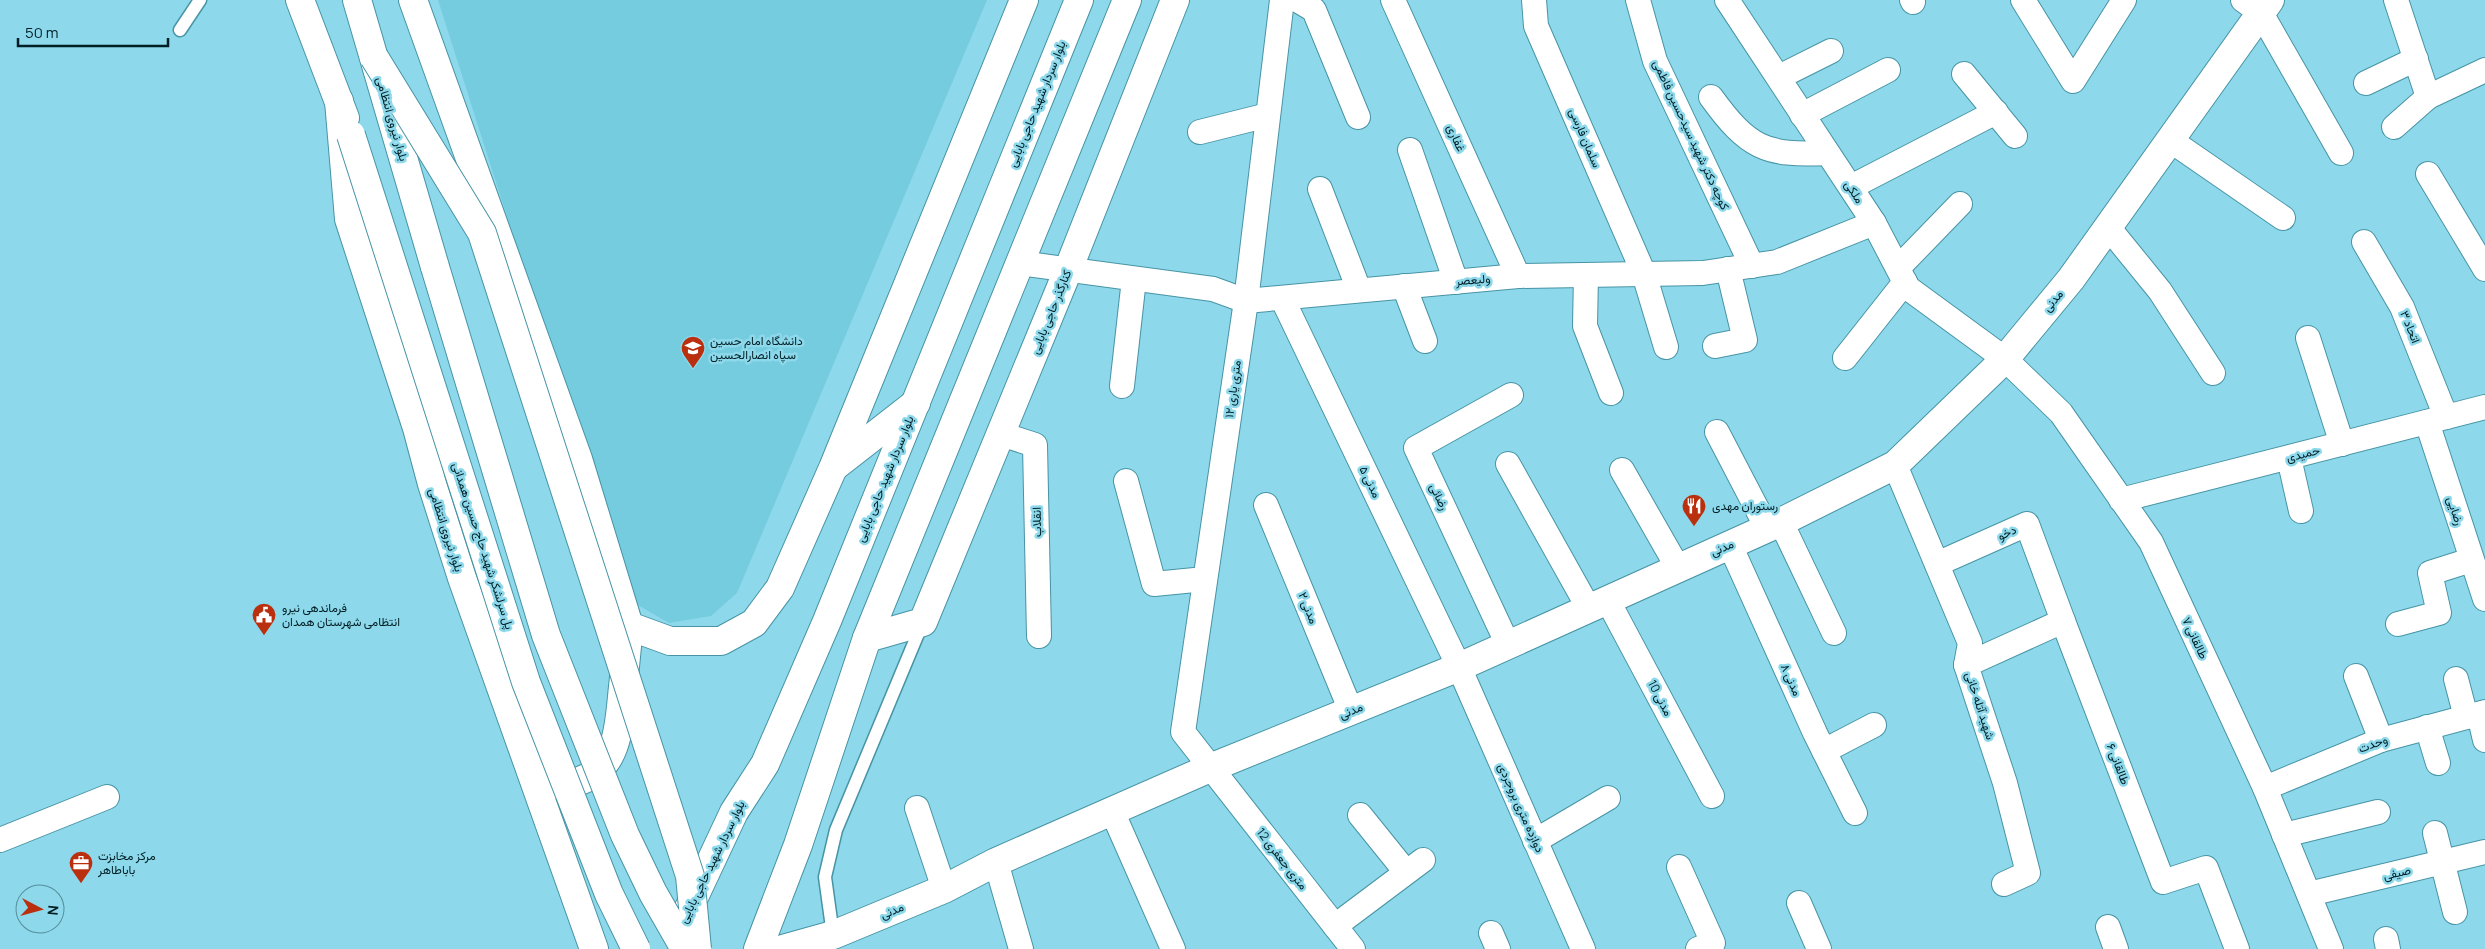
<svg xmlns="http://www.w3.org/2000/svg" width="2485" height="949" font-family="Manrope,Vazirmatn,sans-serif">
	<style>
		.built { fill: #76ccdf }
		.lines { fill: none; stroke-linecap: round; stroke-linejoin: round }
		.service-casing { stroke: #4794a5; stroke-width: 15 }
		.minor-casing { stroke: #4794a5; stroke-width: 26 }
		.tertiary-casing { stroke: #4794a5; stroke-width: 30 }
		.secondary-casing { stroke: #4794a5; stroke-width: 30 }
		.primary-casing { stroke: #4794a5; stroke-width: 30 }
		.trunk-casing { stroke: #4794a5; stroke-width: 30 }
		.service { stroke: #fff; stroke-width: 12 }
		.minor { stroke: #fff; stroke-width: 24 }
		.tertiary { stroke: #fff; stroke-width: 28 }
		.secondary { stroke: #fff; stroke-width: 28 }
		.primary { stroke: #fff; stroke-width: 28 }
		.trunk { stroke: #fff; stroke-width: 28 }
		.primary-bridge-casing { stroke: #4794a5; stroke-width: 30; stroke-linecap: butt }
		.primary-bridge { stroke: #fff; stroke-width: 28 }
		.labels { text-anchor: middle; stroke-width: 5; stroke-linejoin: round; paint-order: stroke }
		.street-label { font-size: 12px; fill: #001e24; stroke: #8dd9eb }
		.poi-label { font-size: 12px; fill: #001e24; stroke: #8dd9eb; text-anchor: start }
	</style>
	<rect width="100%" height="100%" fill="#8dd9eb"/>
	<polygon class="built" points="438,0 987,0 737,593 711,616 669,623 629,600"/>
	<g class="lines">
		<defs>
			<g id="service">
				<polyline points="180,30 200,0"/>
				<polyline points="833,935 825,877 836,830 922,624"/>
			</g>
			<g id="minor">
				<polyline points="1282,0 1246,301 1183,732 1353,949"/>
				<polyline points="1297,0 1314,10 1358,117"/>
				<polyline points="1393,0 1518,276"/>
				<polyline points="1534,0 1536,26 1644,274 1666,347"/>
				<polyline points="1638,0 1655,61 1752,266"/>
				<polyline points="1727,0 1874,223 1908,288 2005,359 2061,413 2151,542 2265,788 2331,949"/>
				<polyline points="1912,0 1913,2"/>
				<polyline points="2023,0 2073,81 2124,0"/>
				<polyline points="2243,0 2261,13 2341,153"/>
				<polyline points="2396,0 2428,97"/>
				<polyline points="1964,74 2015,136"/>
				<polyline points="1779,77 1831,51"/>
				<polyline points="2366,83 2416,59"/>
				<path d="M1711,97C1748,148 1765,156 1827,153"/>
				<polyline points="1802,115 1888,70"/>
				<polyline points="2394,127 2428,97 2485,70"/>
				<polyline points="1200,132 1268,115"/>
				<polyline points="2170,140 2283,218"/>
				<polyline points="1410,150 1456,282"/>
				<polyline points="2428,174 2485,269"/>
				<polyline points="1851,187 1996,112"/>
				<polyline points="1320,189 1359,290"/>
				<polyline points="2108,227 2160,291 2213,373"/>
				<polyline points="2364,242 2402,307 2446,417"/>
				<polyline points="1020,263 1213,289 1246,301 1518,276 1703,273 1777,262 1874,223"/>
				<polyline points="1898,268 1960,204"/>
				<polyline points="1586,275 1585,326 1611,393"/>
				<polyline points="1404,286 1425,341"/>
				<polyline points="1282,298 1459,667 1583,949"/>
				<polyline points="2308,338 2342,444"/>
				<polyline points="1715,346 1745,340 1728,269"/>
				<polyline points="1845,358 1905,282"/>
				<polyline points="1122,386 1134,279"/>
				<polyline points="2427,422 2485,599"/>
				<polyline points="1717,432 1767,528"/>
				<polyline points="1001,434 1035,445 1039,636"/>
				<polyline points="2289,458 2301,511"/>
				<polyline points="1508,464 1588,607"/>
				<polyline points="1895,465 1970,643 1966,665 2005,783 2028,873 2004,884"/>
				<polyline points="1622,470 1678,568"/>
				<polyline points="1126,481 1154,584 1205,579"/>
				<polyline points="2121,500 2485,407"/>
				<polyline points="1266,505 1351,711"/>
				<polyline points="1781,522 1834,633"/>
				<polyline points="1730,545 1815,733 1855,813"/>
				<polyline points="1937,564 2027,524 2063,621"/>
				<polyline points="1607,599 1712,796"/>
				<polyline points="2398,624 2439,613 2430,573 2471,560"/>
				<polyline points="1508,645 1416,448 1511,395"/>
				<polyline points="1966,665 2063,621 2163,882 2206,868 2237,949"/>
				<polyline points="2356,676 2381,740"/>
				<polyline points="2456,679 2466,717"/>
				<polyline points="2479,714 2485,740"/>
				<polyline points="2427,727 2438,763"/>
				<polyline points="1824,751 1874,725"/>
				<polyline points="2265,788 2381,740 2485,712"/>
				<polyline points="917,808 944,889"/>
				<polyline points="1112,811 1173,949"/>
				<polyline points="1360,815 1406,872"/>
				<polyline points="2435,833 2455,912"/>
				<polyline points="2284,835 2378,812"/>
				<polyline points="0,840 107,797"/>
				<polyline points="1535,841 1608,798"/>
				<polyline points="996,862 1021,949"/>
				<polyline points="1679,867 1713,943 1698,949"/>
				<polyline points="2309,894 2485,852"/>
				<polyline points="1799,903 1819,949"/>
				<polyline points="1335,926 1423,860"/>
				<polyline points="2108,927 2116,949"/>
				<polyline points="1491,933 1498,949"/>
				<polyline points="2386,939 2388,949"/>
			</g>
			<polyline id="tertiary" points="867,638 923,622 1068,270 1175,0"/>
			<g id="secondary">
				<polyline points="413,0 578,459 629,626 670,641 721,641 754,623 780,588 833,468 1024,0"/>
				<polyline points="834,467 916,403"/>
				<polyline points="783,949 833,935 944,889 996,862 1210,768 1459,667 1781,522 1895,465 2005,359 2071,279 2270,0"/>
			</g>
			<g id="primary">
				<polyline points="300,0 345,118"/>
				<polyline points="357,0 435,267"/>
				<polyline points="339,101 349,219 417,428 432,484 462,578 594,949"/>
				<path d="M544,782C557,787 569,785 582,780C620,765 619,722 623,687C625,667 627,646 629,626"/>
			</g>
			<g id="trunk">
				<polyline points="688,910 734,812 765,764 827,621 1079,0"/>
				<polyline points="758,949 798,845 867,638 1127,0"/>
			</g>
		</defs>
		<use href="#service" class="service-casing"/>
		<use href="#minor" class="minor-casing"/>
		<use href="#tertiary" class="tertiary-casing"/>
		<use href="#secondary" class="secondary-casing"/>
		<use href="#primary" class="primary-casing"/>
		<use href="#trunk" class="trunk-casing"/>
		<use href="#service" class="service"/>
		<use href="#minor" class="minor"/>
		<use href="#tertiary" class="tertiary"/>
		<use href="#secondary" class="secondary"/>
		<use href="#primary" class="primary"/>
		<use href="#trunk" class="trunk"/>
		<defs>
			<g id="primary-bridge">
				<polyline points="374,57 482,233 690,876 697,949"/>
				<polyline points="351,135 526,682 609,894 636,949"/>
				<polyline points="435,267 546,635 625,835 653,893 685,949"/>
			</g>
		</defs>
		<use href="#primary-bridge" class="primary-bridge-casing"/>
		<use href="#primary-bridge" class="primary-bridge"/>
	</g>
	<defs>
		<symbol id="university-pin" viewBox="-11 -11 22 30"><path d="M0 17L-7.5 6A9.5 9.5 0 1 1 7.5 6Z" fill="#ba300f" stroke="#8dd9eb"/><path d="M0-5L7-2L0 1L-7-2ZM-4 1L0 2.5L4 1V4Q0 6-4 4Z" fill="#fff"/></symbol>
		<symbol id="restaurant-pin" viewBox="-11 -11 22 30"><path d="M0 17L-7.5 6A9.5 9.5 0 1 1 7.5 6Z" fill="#ba300f" stroke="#8dd9eb"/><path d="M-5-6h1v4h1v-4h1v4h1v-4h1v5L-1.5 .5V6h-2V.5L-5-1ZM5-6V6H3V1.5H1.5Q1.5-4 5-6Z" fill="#fff"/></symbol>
		<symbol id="civic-pin" viewBox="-11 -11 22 30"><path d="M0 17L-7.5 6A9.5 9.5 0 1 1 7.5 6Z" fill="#ba300f" stroke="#8dd9eb"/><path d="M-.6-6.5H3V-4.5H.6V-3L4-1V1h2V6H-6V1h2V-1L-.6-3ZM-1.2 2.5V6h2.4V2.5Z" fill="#fff"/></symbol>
		<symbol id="office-pin" viewBox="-11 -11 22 30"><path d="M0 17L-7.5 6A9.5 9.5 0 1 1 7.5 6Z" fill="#ba300f" stroke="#8dd9eb"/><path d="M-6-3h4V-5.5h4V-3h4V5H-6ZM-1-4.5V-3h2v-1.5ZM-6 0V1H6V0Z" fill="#fff"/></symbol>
	</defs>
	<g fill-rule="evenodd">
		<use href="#university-pin" x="679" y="334" width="28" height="38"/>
		<use href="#restaurant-pin" x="1680" y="492" width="28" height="38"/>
		<use href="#civic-pin" x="250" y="601" width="28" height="38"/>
		<use href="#office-pin" x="67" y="849" width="28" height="38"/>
	</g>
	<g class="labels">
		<g class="street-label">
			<text transform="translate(1037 104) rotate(-68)" y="4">بلوار سردار شهید حاجی بابایی</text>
			<text transform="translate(392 119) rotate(74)" y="4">بلوار نیروی انتظامی</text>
			<text transform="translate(1691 135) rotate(65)" y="4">کوچه دکتر شهید سیدحسین فاطمی</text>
			<text transform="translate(1456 138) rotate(66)" y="4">غفاری</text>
			<text transform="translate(1585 138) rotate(67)" y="4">سلمان فارسی</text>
			<text transform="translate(1854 192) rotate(57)" y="4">ملکی</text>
			<text transform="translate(1473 280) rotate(-5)" y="4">ولیعصر</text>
			<text transform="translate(2053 301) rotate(-51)" y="4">مدنی</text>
			<text transform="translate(1051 312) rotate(-68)" y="4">کنارگذر حاجی بابایی</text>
			<text transform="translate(2410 327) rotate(68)" y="4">اتحاد ۳</text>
			<text transform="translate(1233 389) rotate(-82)" y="4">۱۲ متری یاری</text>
			<text transform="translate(2303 454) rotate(-14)" y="4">حمیدی</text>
			<text transform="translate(885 479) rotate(-68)" y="4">بلوار سردار شهید حاجی بابایی</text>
			<text transform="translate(1370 482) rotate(64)" y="4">مدنی ۵</text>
			<text transform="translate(1439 497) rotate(65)" y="4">رضائی</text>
			<text transform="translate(2455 511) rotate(72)" y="4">رضایی</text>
			<text transform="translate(1037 522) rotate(-91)" y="4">انقلاب</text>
			<text transform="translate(446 530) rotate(72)" y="4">بلوار نیروی انتظامی</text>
			<text transform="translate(2007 533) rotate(-24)" y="4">دخو</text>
			<text transform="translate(483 546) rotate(72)" y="4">پل سرلشکر شهید حاج حسین همدانی</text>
			<text transform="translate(1722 548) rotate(-24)" y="4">مدنی</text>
			<text transform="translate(1308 608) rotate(68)" y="4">مدنی ۲</text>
			<text transform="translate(2195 638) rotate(65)" y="4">طالقانی ۷</text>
			<text transform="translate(1791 680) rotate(66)" y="4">مدنی ۸</text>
			<text transform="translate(1660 698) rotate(62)" y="4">مدنی 10</text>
			<text transform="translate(1980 706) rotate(72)" y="4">شهید آتله خانی</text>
			<text transform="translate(1351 711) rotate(-22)" y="4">مدنی</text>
			<text transform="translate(2373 744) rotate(-20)" y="4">وحدت</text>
			<text transform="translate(2118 764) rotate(69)" y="4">طالقانی ۶</text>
			<text transform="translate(1521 808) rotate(66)" y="4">دوازده متری بروجردی</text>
			<text transform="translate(1282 859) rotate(52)" y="4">12 متری جعفری</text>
			<text transform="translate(712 862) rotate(-64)" y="4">بلوار سردار شهید حاجی بابایی</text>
			<text transform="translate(2397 873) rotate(-13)" y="4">صیفی</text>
			<text transform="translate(892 911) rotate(-23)" y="4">مدنی</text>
		</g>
		<g class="poi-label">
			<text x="710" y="345">دانشگاه امام حسین<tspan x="710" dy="14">سپاه انصارالحسین</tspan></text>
			<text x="1712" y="510">رستوران مهدی</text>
			<text x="282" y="612">فرماندهی نیرو<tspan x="282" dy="14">انتظامی شهرستان همدان</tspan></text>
			<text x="98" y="860">مرکز مخابزت<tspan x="98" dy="14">باباطاهر</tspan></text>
		</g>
	</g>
	<g transform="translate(40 909) rotate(96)"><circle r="24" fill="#8dd9eb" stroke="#558e9b"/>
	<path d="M0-4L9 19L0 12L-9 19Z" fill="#ba300f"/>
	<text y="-8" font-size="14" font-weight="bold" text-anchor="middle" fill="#001e24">N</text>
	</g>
	<path d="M18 38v8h150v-8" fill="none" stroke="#001e24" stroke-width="2.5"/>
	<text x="25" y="38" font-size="15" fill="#001e24" stroke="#8dd9eb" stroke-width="4" paint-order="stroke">50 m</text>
</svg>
